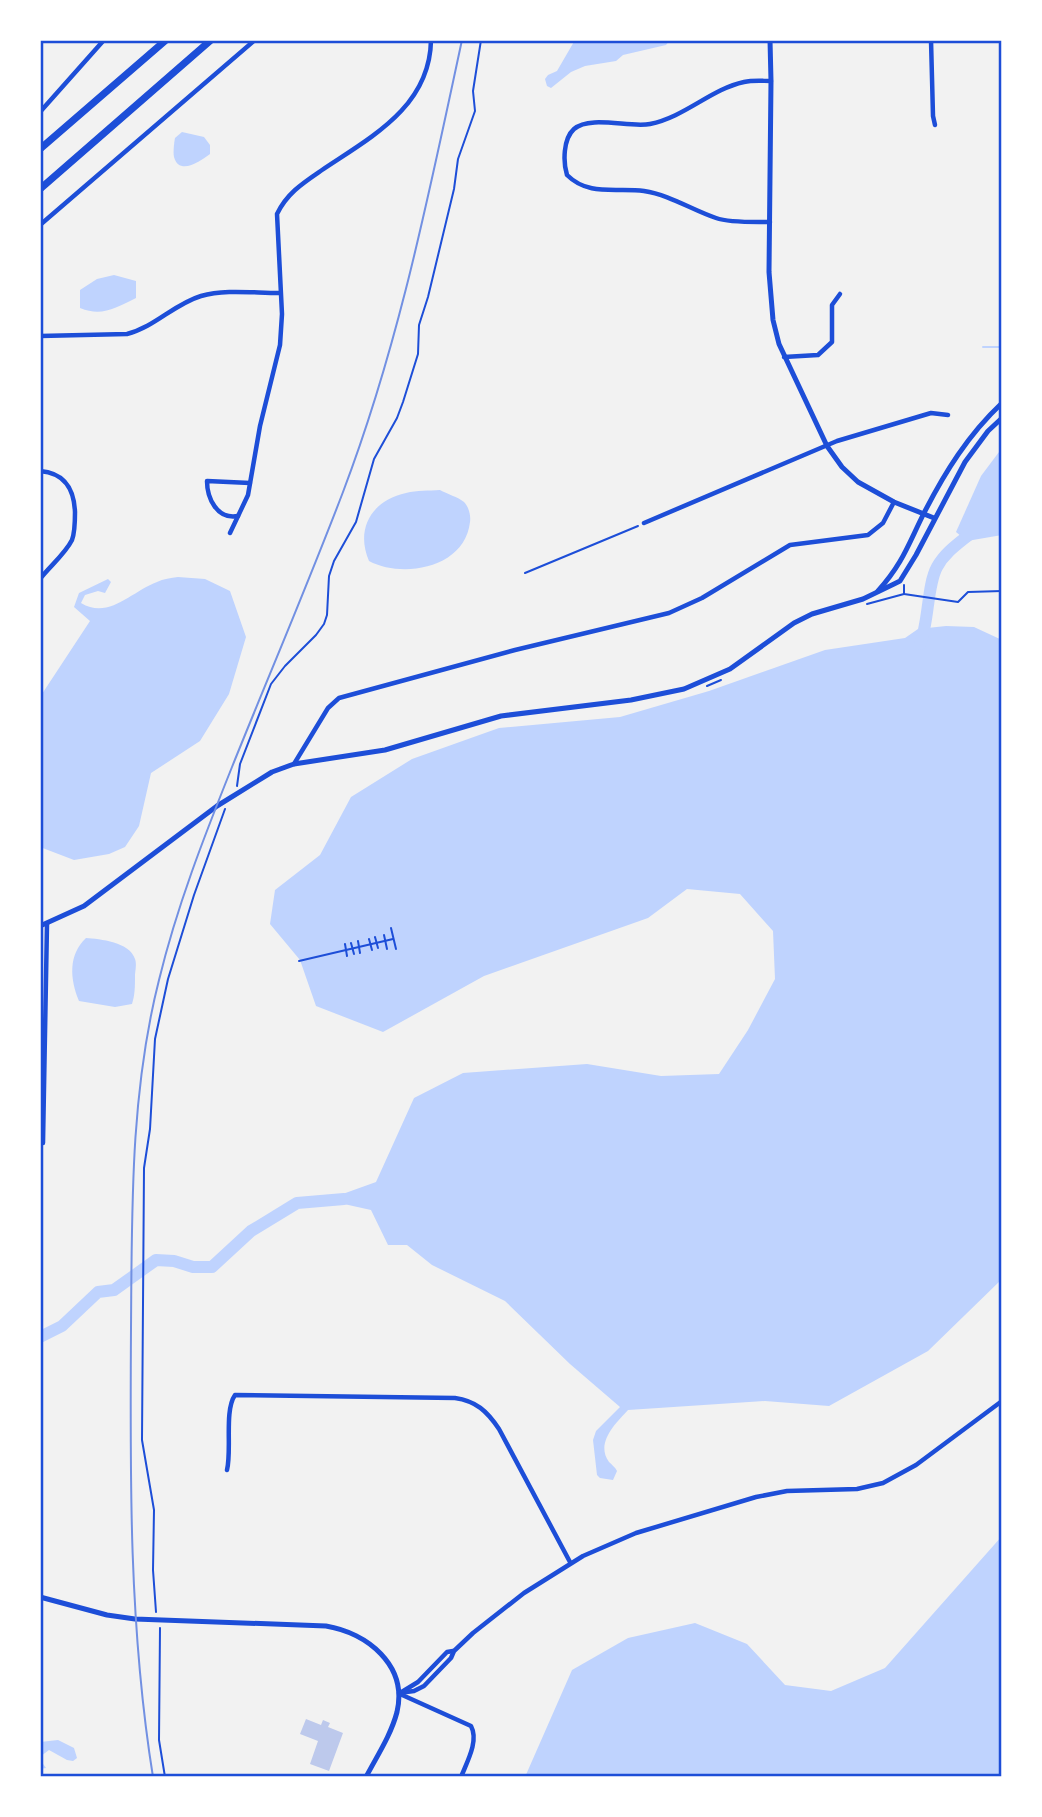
<svg xmlns="http://www.w3.org/2000/svg" width="1042" height="1817" font-family="'Open Sans',sans-serif">
	<style>
		.water { fill: #bfd3fe }
		.lines { fill: none; stroke-linecap: round; stroke-linejoin: round }
		.stream { stroke: #bfd3fe; stroke-width: 2 }
		.river { stroke: #bfd3fe; stroke-width: 12 }
		.building { fill: #bdc9ec }
		.path { stroke: #1d4ed8; stroke-width: 2 }
		.minor { stroke: #1d4ed8; stroke-width: 4.5 }
		.tertiary { stroke: #1d4ed8; stroke-width: 5 }
		.trunk { stroke: #1d4ed8; stroke-width: 7 }
		.rail { stroke: #7290e2; stroke-width: 2 }
		.neatline { fill: none; stroke: #1d4ed8; stroke-width: 2.5 }
	</style>
	<rect width="100%" height="100%" fill="#f2f2f2"/>
	<g class="water">
		<polygon points="575,40 670,40 666,45 623,55 616,61 585,66 571,72 551,88 547,86 545,79 548,75 557,71"/>
		<path d="M182,132L204,137L210,145V154C201,161 179,176 174,157C173,152 174,143 175,138Z"/>
		<path d="M114,275L136,281V298C115,308 102,317 80,308V290L97,279Z"/>
		<polygon points="1002,448 1002,535 967,541 956,532 981,476"/>
		<path d="M440,490C447,494 458,497 464,502C469,507 471,516 470,522C465,568 403,579 369,561C355,529 372,500 406,493C417,490 429,491 440,490Z"/>
		<path d="M178,577L205,579L230,591L246,637L229,694L200,741L151,773L139,826L125,847L109,854L74,860L40,847V697L90,621L74,607L79,593L108,579L111,582L105,593L98,591L85,595L81,603C109,620 132,591 157,582C163,579 171,578 178,577Z"/>
		<path d="M946,626L974,627L1002,640V1279L928,1351L829,1406L765,1401L628,1410C616,1423 595,1443 609,1462C612,1465 615,1467 617,1471L613,1480L600,1478L597,1475L593,1440L596,1431L620,1407L570,1364L505,1301L432,1265L407,1245H388L371,1210L326,1200L376,1182L414,1098L463,1073L587,1064L661,1076L719,1074L748,1030L775,979L773,931L740,894L687,889L648,918L484,976L383,1032L316,1006L300,960L270,924L275,890L320,855L351,797L412,759L499,728L620,717L709,691L825,650L905,638L918,629Z"/>
		<path d="M86,938C100,939 130,942 135,959C137,964 135,972 135,976C135,986 135,995 132,1004L115,1007L79,1001C70,979 68,955 86,938Z"/>
		<polygon points="1002,1536 1002,1777 525,1777 572,1670 628,1638 695,1623 747,1644 785,1685 831,1691 885,1668"/>
		<polygon points="58,1740 74,1748 77,1758 73,1761 67,1760 49,1750 41,1756 41,1761 46,1768 40,1769 40,1742"/>
	</g>
	<g class="lines">
		<polyline class="stream" points="983,347 1002,347"/>
		<g class="river">
			<path d="M920,644C929,622 927,585 937,567C946,550 964,540 977,528"/>
			<polyline points="40,1337 62,1326 98,1292 114,1290 156,1260 174,1261 193,1267 212,1267 251,1231 297,1203 344,1199"/>
		</g>
	</g>
	<polygon class="building" points="306,1719 321,1725 323,1720 330,1723 328,1727 343,1733 329,1771 310,1764 318,1741 300,1734"/>
	<g class="lines">
		<g class="path">
			<polyline points="525,573 638,526"/>
			<polyline points="904,585 904,594 958,602 968,592 1002,591"/>
			<polyline points="867,604 904,594"/>
			<polyline points="707,686 721,680"/>
			<polyline points="237,786 240,764 271,684 285,666 316,635 324,624 327,615 329,576 334,561 356,522 374,459 397,418 403,402 418,354 419,325 428,297 454,189 458,159 475,111 473,91 481,40"/>
			<polyline points="391,928 396,949"/>
			<polyline points="384,935 387,949"/>
			<polyline points="375,937 378,948"/>
			<polyline points="369,939 372,950"/>
			<polyline points="358,941 360,953"/>
			<polyline points="351,943 354,954"/>
			<polyline points="345,944 347,956"/>
			<polyline points="299,961 393,939"/>
			<polyline points="156,1612 153,1570 154,1510 142,1440 144,1168 150,1129 155,1039 168,979 194,895 225,809"/>
			<polyline points="160,1628 159,1740 165,1777"/>
		</g>
		<g class="minor">
			<polyline points="931,40 933,116 935,125"/>
			<polyline points="40,112 104,40"/>
			<path d="M770,222C755,222 730,223 716,218C692,210 670,195 644,191C617,187 589,197 567,175C563,162 563,139 574,129C590,115 630,128 650,124C685,117 711,89 744,82C753,80 762,81 771,81"/>
			<polyline points="40,225 255,40"/>
			<path d="M40,336L127,334C155,327 174,304 201,296C225,289 254,293 279,293"/>
			<polyline points="784,357 818,355 832,342 832,305 840,294"/>
			<path d="M40,471C65,473 74,489 75,512C75,521 75,532 72,540C65,554 50,566 40,579"/>
			<path d="M238,516C217,520 207,498 207,481L250,483"/>
			<polyline points="644,523 837,441 931,413 948,415"/>
			<path d="M230,533L248,495L260,426L280,345L282,314L277,214C287,193 303,183 322,170C371,137 430,107 431,40"/>
			<polyline points="294,764 328,708 339,698 515,650 669,613 702,598 790,545 868,535 883,523 894,502"/>
			<polyline points="43,1143 47,924"/>
			<path d="M227,1470C232,1450 224,1411 235,1395L455,1398C476,1401 487,1411 499,1429L570,1562"/>
			<polyline points="399,1693 414,1691 424,1686 451,1658 454,1651 473,1633 524,1593 583,1556 636,1533 756,1497 787,1491 857,1489 883,1483 916,1465 1002,1401"/>
			<polyline points="400,1693 418,1682 447,1652 453,1651"/>
			<path d="M400,1694L471,1726C479,1741 467,1762 461,1777"/>
		</g>
		<g class="tertiary">
			<polyline points="770,40 771,81 769,272 773,320 779,344 827,446 842,467 858,482 894,502 934,518"/>
			<path d="M878,591C903,563 908,545 924,513C945,472 968,435 1002,403"/>
			<polyline points="40,926 84,906 217,806 272,772 294,764 385,750 501,716 631,700 684,689 730,669 794,623 812,614 863,599 894,584 900,581 916,555 965,462 988,431 1002,418"/>
			<path d="M40,1597L107,1615L135,1619L326,1626C367,1633 408,1665 397,1712C391,1735 377,1756 366,1777"/>
		</g>
		<g class="trunk">
			<polyline points="40,149 166,40"/>
			<polyline points="40,189 211,40"/>
		</g>
		<path class="rail" d="M153,1777C129,1628 130,1478 131,1328C132,1211 130,1094 159,980C177,906 204,837 232,767C269,675 308,584 343,492C399,345 429,193 462,40"/>
	</g>
	<rect width="1042" height="1817" fill="none" stroke="#ffffff" stroke-width="84"/>
	<rect x="42" y="42" width="958" height="1733" class="neatline"/>
</svg>
